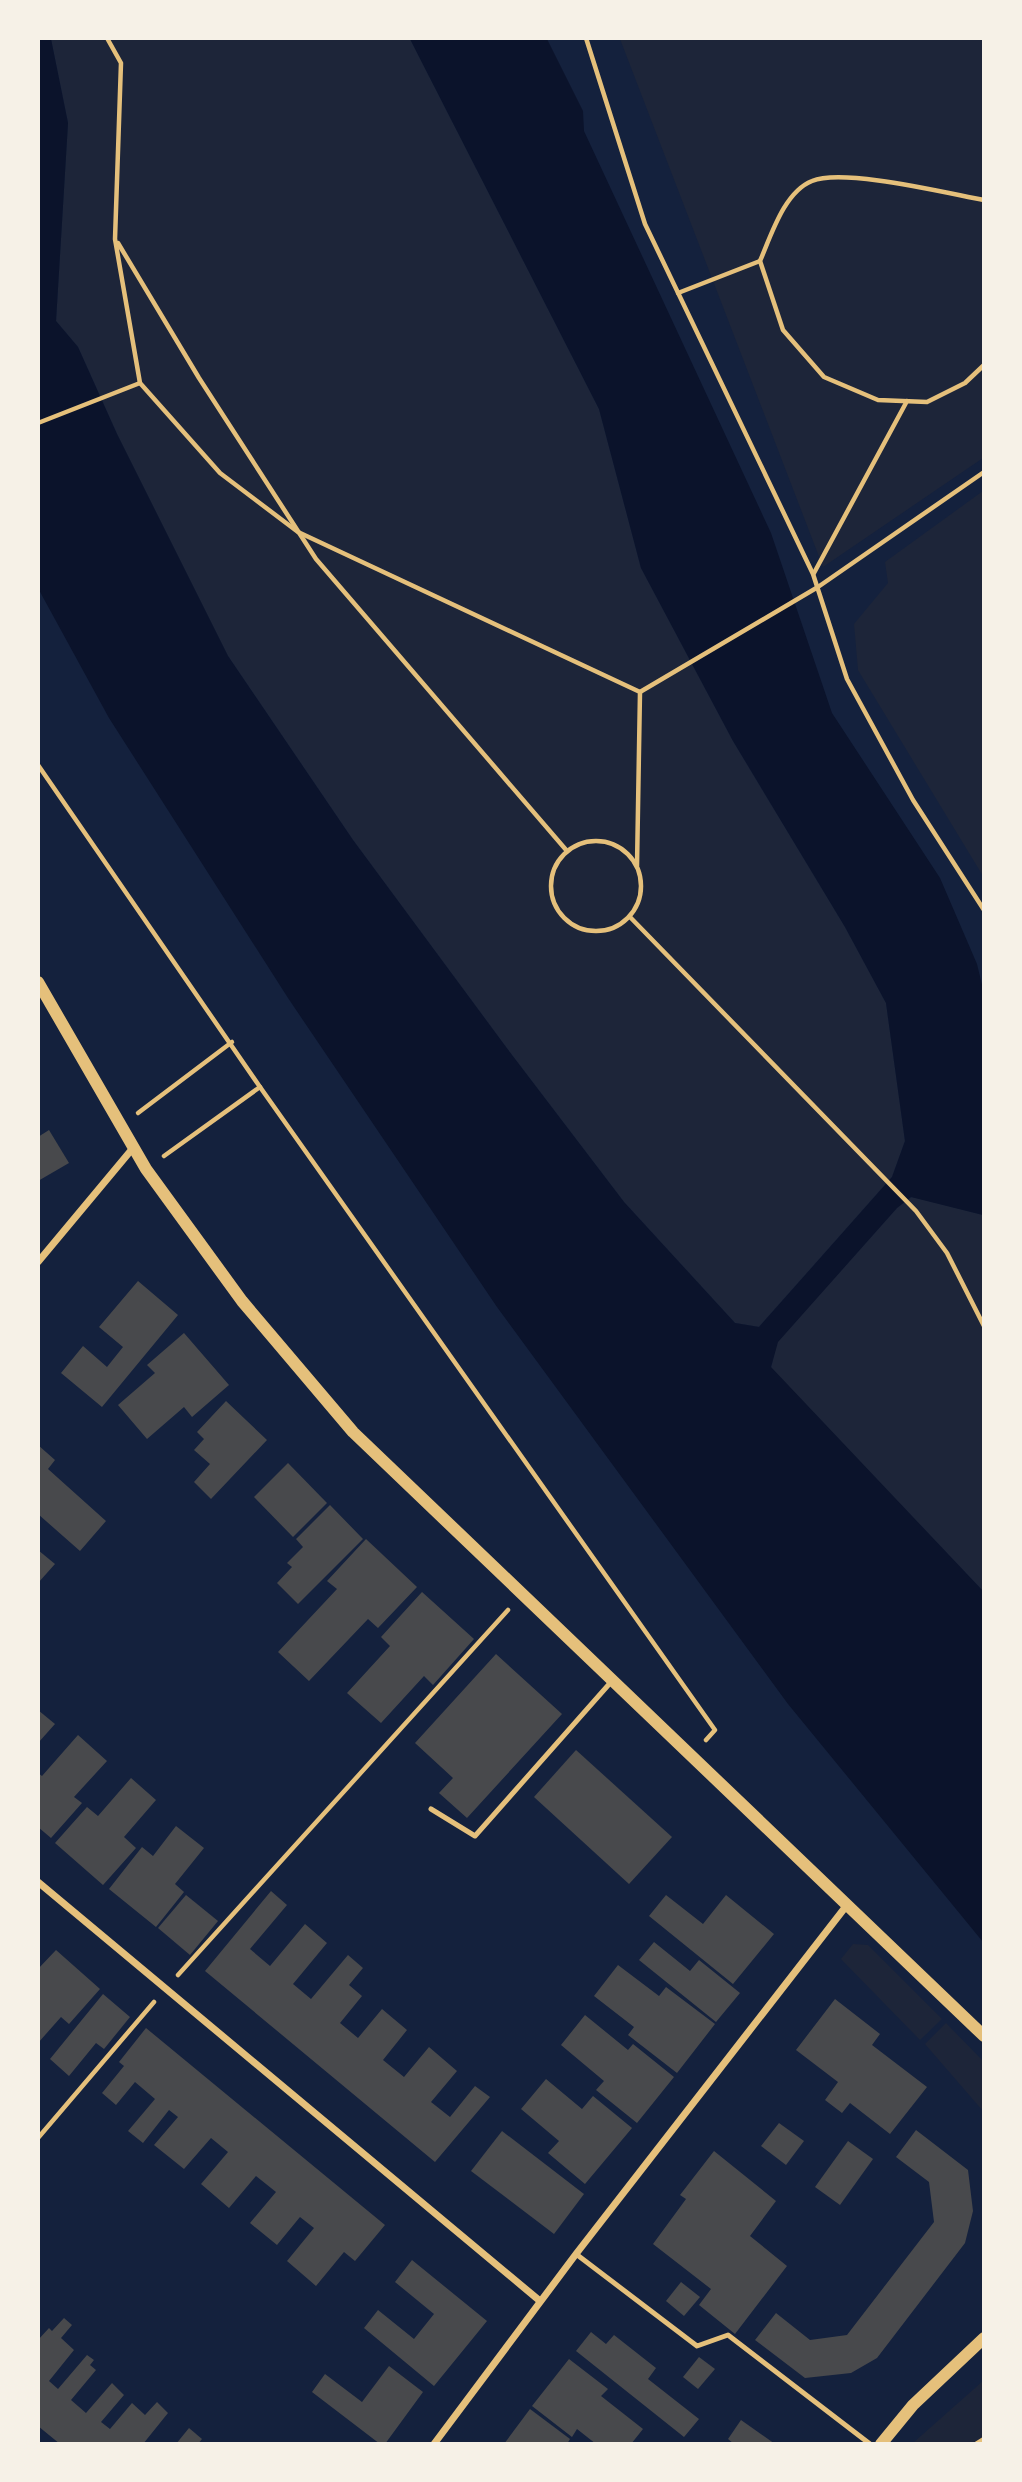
<svg xmlns="http://www.w3.org/2000/svg" width="1022" height="2482" font-family="'Noto Sans',sans-serif">
	<style>
		.green { fill: #1d2539 }
		.water { fill: #0b132b }
		.building { fill: #48494c }
		.lines { fill: none; stroke-linecap: round; stroke-linejoin: round }
		.path { stroke: #e5c07b; stroke-width: 4.5 }
		.service { stroke: #e5c07b; stroke-width: 5 }
		.minor { stroke: #e5c07b; stroke-width: 7 }
		.tertiary { stroke: #e5c07b; stroke-width: 12 }
	</style>
	<rect width="100%" height="100%" fill="#14213d"/>
	<g class="green">
		<polygon points="51,39 410,39 599,409 641,568 733,741 845,927 886,1003 905,1141 892,1177 759,1327 735,1323 624,1202 506,1047 353,840 228,656 117,434 78,347 56,321 68,123"/>
		<polygon points="620,39 983,39 983,458 823,567"/>
		<polygon points="983,491 983,876 858,670 854,624 888,583 885,562"/>
		<polygon points="912,1197 983,1215 983,1591 771,1368 777,1342 897,1208"/>
		<polygon points="853,1944 868,1945 942,2019 920,2040 841,1959"/>
		<polygon points="946,2023 983,2061 983,2111 925,2044"/>
		<polygon points="983,2381 983,2443 913,2443"/>
	</g>
	<polygon class="water" points="38,39 51,39 68,123 56,321 78,347 117,434 228,656 353,840 506,1047 624,1202 735,1323 759,1327 892,1177 905,1141 886,1003 845,927 733,741 641,568 599,409 410,39 547,39 583,111 584,131 771,533 832,713 940,878 977,964 983,989 983,1215 911,1197 897,1208 778,1342 771,1367 983,1591 983,1942 788,1704 497,1307 288,998 109,718 39,590"/>
	<g class="building">
		<polygon points="49,1130 69,1163 38,1181 38,1137"/>
		<polygon points="138,1281 178,1315 102,1407 61,1373 83,1346 107,1367 123,1347 99,1327"/>
		<polygon points="184,1333 229,1385 192,1417 184,1407 147,1439 118,1405 155,1373 147,1365"/>
		<polygon points="226,1401 267,1440 211,1499 194,1482 210,1464 194,1450 204,1439 197,1432"/>
		<polygon points="38,1445 55,1460 48,1469 106,1521 80,1551 38,1514"/>
		<polygon points="288,1463 327,1503 293,1537 254,1497"/>
		<polygon points="330,1505 363,1539 298,1604 277,1583 292,1567 287,1563 303,1547 296,1539"/>
		<polygon points="366,1539 417,1587 378,1628 368,1619 309,1681 278,1652 337,1589 327,1581"/>
		<polygon points="38,1550 55,1564 38,1583"/>
		<polygon points="422,1592 474,1639 433,1685 424,1676 381,1723 347,1693 390,1646 381,1637"/>
		<polygon points="496,1654 562,1714 467,1818 439,1793 453,1778 415,1743"/>
		<polygon points="38,1710 55,1724 38,1743"/>
		<polygon points="78,1735 107,1761 74,1797 82,1803 51,1838 38,1827 38,1773 42,1776"/>
		<polygon points="576,1750 672,1837 629,1884 534,1797"/>
		<polygon points="131,1778 156,1800 124,1837 136,1848 103,1885 55,1843 87,1807 98,1816"/>
		<polygon points="176,1826 204,1848 175,1884 184,1892 156,1927 109,1889 142,1847 153,1856"/>
		<polygon points="271,1891 287,1905 250,1949 270,1966 305,1924 327,1943 293,1984 311,1999 348,1955 363,1968 349,1985 362,1996 340,2023 358,2038 382,2009 407,2030 383,2060 404,2077 429,2047 457,2071 431,2102 450,2117 475,2086 490,2097 435,2162 205,1971"/>
		<polygon points="186,1895 218,1921 190,1955 158,1928"/>
		<polygon points="666,1895 703,1924 726,1895 774,1934 733,1984 649,1916"/>
		<polygon points="654,1942 690,1971 699,1960 740,1993 716,2022 639,1960"/>
		<polygon points="56,1950 100,1989 69,2024 61,2017 38,2043 38,1969"/>
		<polygon points="618,1965 659,1996 666,1987 715,2024 677,2073 628,2035 634,2027 594,1996"/>
		<polygon points="103,1994 130,2017 104,2049 96,2043 69,2076 50,2059"/>
		<polygon points="835,1999 880,2034 872,2045 927,2087 890,2134 850,2103 842,2113 825,2100 838,2082 796,2050"/>
		<polygon points="585,2015 628,2050 633,2044 674,2077 637,2123 596,2090 604,2081 561,2045"/>
		<polygon points="146,2028 385,2225 355,2261 344,2252 316,2286 287,2261 314,2228 300,2217 277,2245 250,2223 276,2192 256,2176 229,2208 201,2184 228,2152 211,2138 184,2169 154,2145 178,2117 169,2110 143,2143 128,2131 155,2099 135,2082 116,2105 102,2093 124,2066 119,2062"/>
		<polygon points="546,2079 582,2109 593,2096 632,2128 585,2184 548,2153 559,2141 521,2109"/>
		<polygon points="779,2123 804,2141 786,2165 761,2146"/>
		<polygon points="916,2130 968,2170 973,2211 965,2243 877,2358 851,2373 805,2378 755,2340 776,2313 810,2340 847,2335 934,2222 929,2182 896,2157"/>
		<polygon points="502,2131 584,2194 554,2234 471,2171"/>
		<polygon points="848,2141 873,2159 840,2205 815,2187"/>
		<polygon points="714,2151 776,2201 750,2236 787,2266 735,2334 699,2305 711,2289 653,2244 686,2199 680,2195"/>
		<polygon points="412,2260 487,2321 434,2386 364,2328 378,2310 414,2339 434,2314 395,2282"/>
		<polygon points="681,2282 700,2297 684,2316 666,2301"/>
		<polygon points="64,2318 72,2325 61,2338 74,2350 49,2381 58,2389 87,2355 94,2360 90,2365 96,2370 71,2400 86,2413 112,2383 124,2395 101,2422 110,2429 132,2403 145,2415 157,2402 168,2413 143,2444 60,2444 38,2426 38,2340 49,2328 52,2331"/>
		<polygon points="591,2332 606,2344 614,2335 656,2368 648,2379 699,2419 684,2437 576,2351"/>
		<polygon points="699,2357 715,2369 698,2389 683,2377"/>
		<polygon points="569,2359 608,2389 601,2396 643,2429 631,2444 596,2444 577,2429 572,2437 532,2406"/>
		<polygon points="389,2366 423,2392 385,2444 380,2444 312,2392 325,2374 362,2402"/>
		<polygon points="530,2409 570,2439 567,2444 504,2444"/>
		<polygon points="741,2420 775,2444 734,2444 728,2439"/>
		<polygon points="189,2428 202,2439 198,2444 176,2444"/>
	</g>
	<g class="lines">
		<g class="path">
			<polyline points="107,38 121,63 115,239 140,383 220,473 298,532 640,692 637,866"/>
			<polyline points="586,38 645,224 813,574 847,679 913,800 984,910"/>
			<path d="M984,200C946,193 843,168 812,181C784,192 771,236 760,261L783,330L824,377L878,400L927,402L965,383L984,365"/>
			<polyline points="118,243 199,378 316,559 567,851"/>
			<polyline points="678,293 760,261"/>
			<polyline points="38,423 140,383"/>
			<polyline points="814,573 907,401"/>
			<polyline points="640,692 818,587 984,472"/>
			<polyline points="38,765 260,1087 715,1730 706,1740"/>
			<circle cx="596" cy="886" r="45"/>
			<polyline points="630,917 916,1211 947,1253 984,1326"/>
			<polyline points="138,1113 232,1042"/>
			<polyline points="164,1156 260,1087"/>
			<polyline points="178,1975 508,1610"/>
			<polyline points="38,2138 154,2002"/>
			<polyline points="976,2444 984,2439"/>
		</g>
		<g class="service">
			<polyline points="431,1809 475,1836 611,1682"/>
			<polyline points="576,2254 697,2346 728,2335 870,2444"/>
		</g>
		<g class="minor">
			<polyline points="38,1262 133,1148"/>
			<polyline points="38,1882 540,2301"/>
			<polyline points="434,2444 576,2254 847,1905"/>
		</g>
		<g class="tertiary">
			<polyline points="38,982 146,1169 242,1301 353,1432 984,2036"/>
			<polyline points="881,2444 913,2405 984,2338"/>
		</g>
	</g>
	<rect width="1022" height="2482" fill="none" stroke="#f6f1e7" stroke-width="80"/>
</svg>
